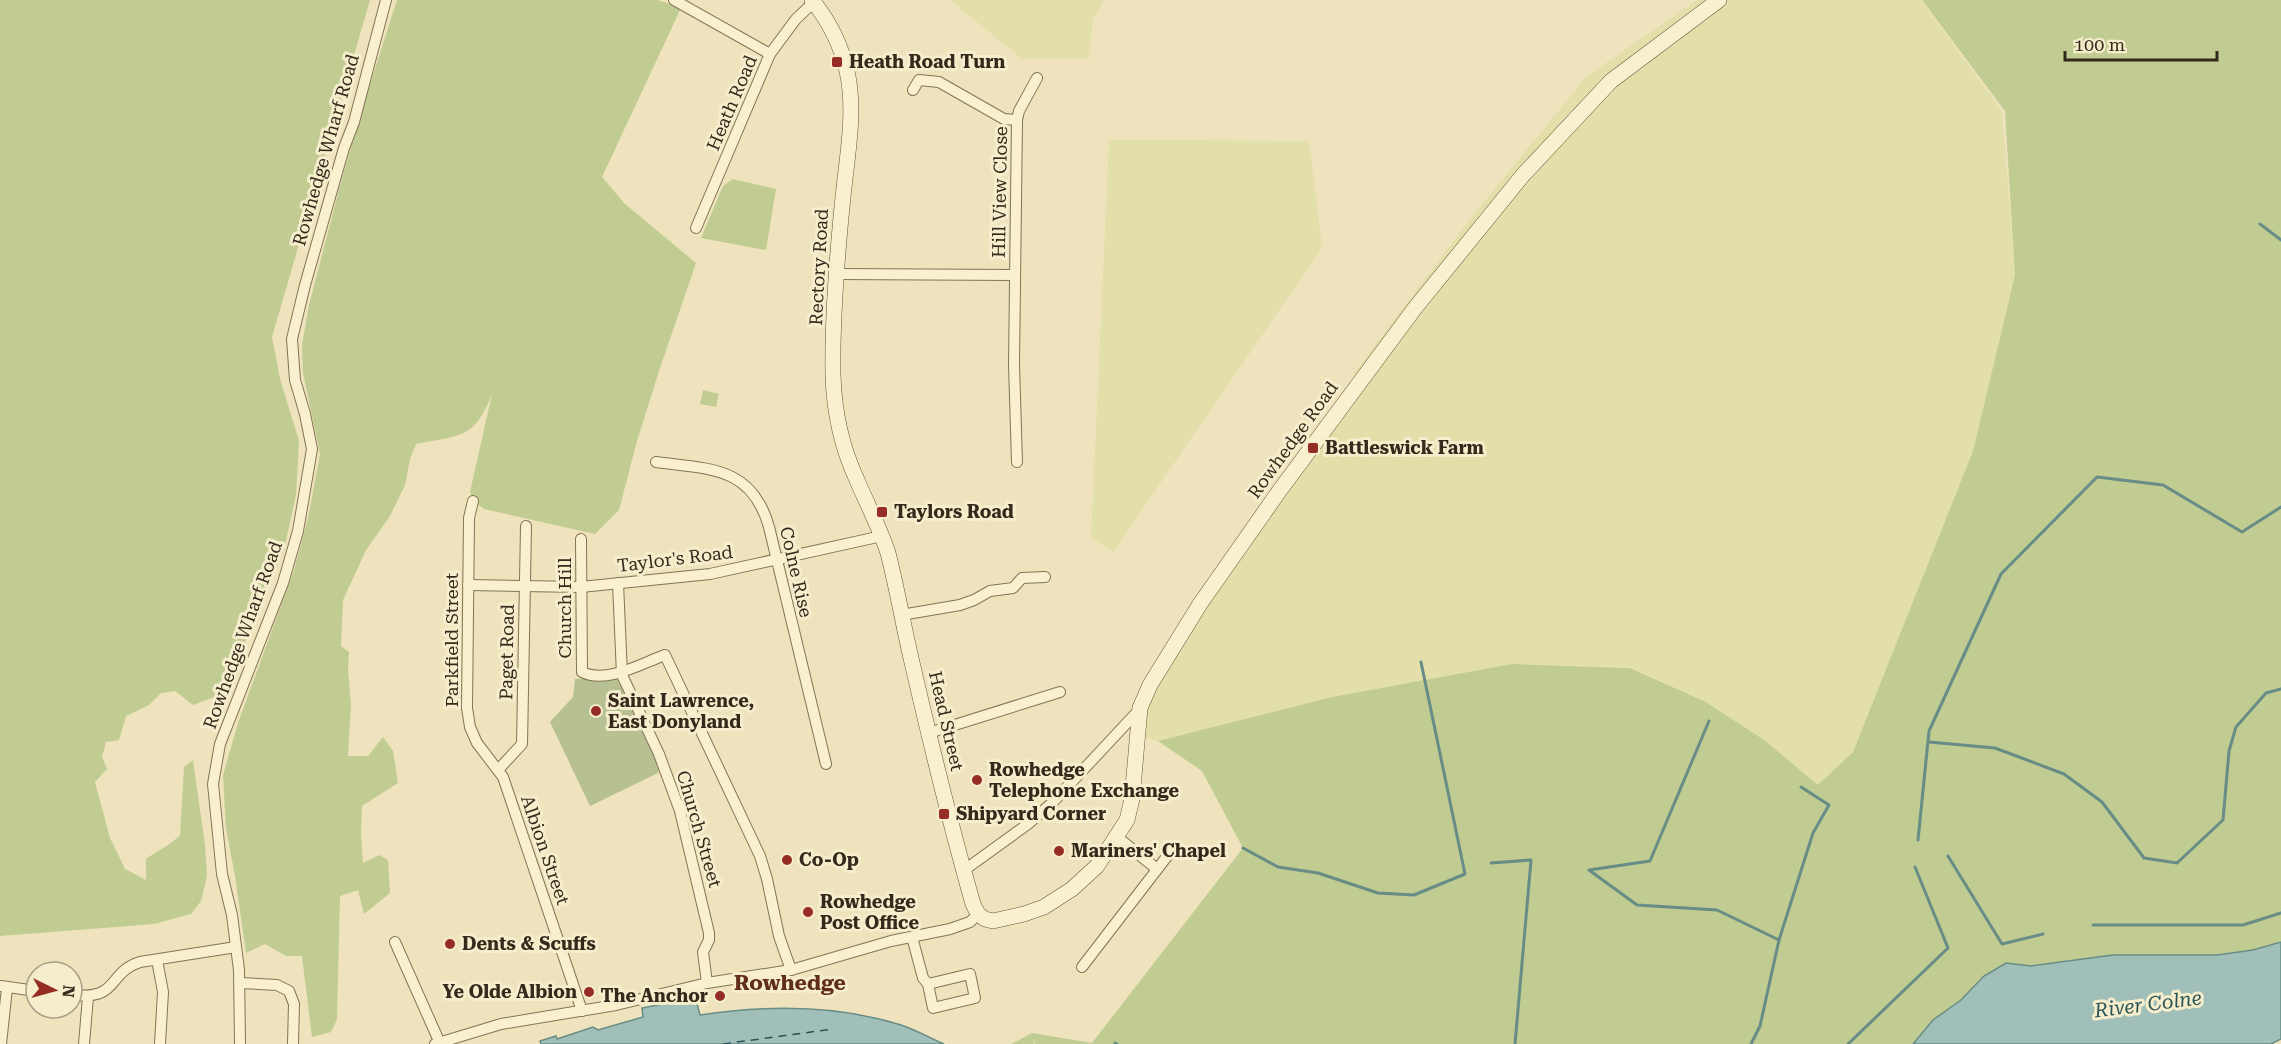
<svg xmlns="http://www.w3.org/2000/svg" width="2281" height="1044" font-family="'Roboto Serif',serif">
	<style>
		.farmland { fill: #e3dfaa }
		.green { fill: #c0cc91 }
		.cemetery { fill: #b6c090 }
		.water { fill: #a0bfb8; stroke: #688c86; stroke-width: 1.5 }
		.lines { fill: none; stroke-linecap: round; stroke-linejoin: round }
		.stream { stroke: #688c86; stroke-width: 3 }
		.ferry { stroke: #2a5455; stroke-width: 1.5; stroke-dasharray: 8 6; stroke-linecap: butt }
		.street-casing { stroke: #857356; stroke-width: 12 }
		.secondary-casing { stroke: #675439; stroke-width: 16 }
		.street { stroke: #f9f0cf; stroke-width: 10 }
		.secondary { stroke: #f9f0cf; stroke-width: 15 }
		.poi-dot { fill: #952d25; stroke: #f5edcc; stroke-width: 2 }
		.labels { text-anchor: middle; stroke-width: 6; stroke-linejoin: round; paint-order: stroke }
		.poi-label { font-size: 18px; font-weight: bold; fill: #34291b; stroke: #f5edcc; text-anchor: start }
		.street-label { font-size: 18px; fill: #34291b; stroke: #f5edcc }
		.water-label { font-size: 20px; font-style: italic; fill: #2a5455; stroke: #f5edcc }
		.quarter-label { font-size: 21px; font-weight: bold; fill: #612e1a; stroke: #f5edcc }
	</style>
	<rect width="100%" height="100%" fill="#eee3bc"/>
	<g class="farmland">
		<polygon points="950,0 1104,0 1093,20 1089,59 1022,59"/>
		<polygon points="1697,0 1921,0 2002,111 2015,275 1973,451 1853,752 1818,785 1764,740 1706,702 1630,667 1512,664 1332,697 1158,741 1136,735 1150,685 1356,388 1354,373 1471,218 1587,76"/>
		<polygon points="1109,140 1309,141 1322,248 1113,552 1091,538"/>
	</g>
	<g class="green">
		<path d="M0,0H370L272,337L280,379L299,441L296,495L284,550L223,694L193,705L175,691L161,693L149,705L126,716L119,740L106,742L102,757L107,769L95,782L110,838L125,869L146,880V859C157,851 171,845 180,835L184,767L193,760L205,845L207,876L201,901L191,914L154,924L0,936Z"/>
		<path d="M397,0H658L681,8L602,177L624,203L696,263L659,371L637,441L619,510L595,534L484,509L473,501L470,492L492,394C474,440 460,435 416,444L410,459L405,485L390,516L366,550L343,600L341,646L349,652L348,670L351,704L348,756H368L383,737L393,751L398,783L362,806L361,834L363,863L379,855L388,860L390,893L364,914L358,890L340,896L337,1019L331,1032L312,1037L302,956H286L265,944L246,953L235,876L226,828L223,775L238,723L294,570L308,518L320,454L303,373L302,345L309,305L340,186L360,115Z"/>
		<polygon points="1922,0 2281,0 2281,941 2276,943 2281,942 2056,1044 1035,1044 1033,1038 1034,1044 1011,1044 1032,1033 1092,1043 1243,848 1202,771 1158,741 1332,697 1512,664 1630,668 1706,702 1764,740 1818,785 1853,752 1973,451 2015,275 2005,111"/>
		<polygon points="733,179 776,189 766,250 701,238 723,186"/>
		<polygon points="703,390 719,394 716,407 700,404"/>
	</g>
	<polygon class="cemetery" points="616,677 649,738 660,765 658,773 590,806 550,722 573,697 575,679"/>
	<g class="water">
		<polygon points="2281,942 2281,1039 2271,1044 1913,1044 1933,1020 1961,1000 1984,976 2006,963 2031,966 2113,955 2217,955 2253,950"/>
		<path d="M688,999L691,1002L696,1000L700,1015C766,1005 837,1005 901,1025C916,1030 930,1038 944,1044H541L540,1041L556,1036L557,1039L593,1027L598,1030L643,1017L642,1008Z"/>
	</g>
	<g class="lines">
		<g class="stream">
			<polyline points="2260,224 2281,240"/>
			<polyline points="1709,721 1650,861 1589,870 1637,905 1717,910 1779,940"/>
			<polyline points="1929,742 1995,748 2064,774 2102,802 2144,858 2177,863 2223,820 2229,751 2236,727 2266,693 2281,689"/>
			<polyline points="1918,840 1929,731 2001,574 2097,477 2163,485 2242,532 2281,507"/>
			<polyline points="1243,848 1278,867 1318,873 1378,893 1414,895 1465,874 1421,662"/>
			<polyline points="1948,856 2002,944 2043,934"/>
			<polyline points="1491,863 1531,860 1515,1044"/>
			<polyline points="2093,925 2243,925 2281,913"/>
			<polyline points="1115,1043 1117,1044"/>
			<polyline points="1751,1044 1760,1026 1779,940 1813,833 1829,805 1801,787"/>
			<polyline points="1848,1044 1948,948 1915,867"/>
		</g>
		<polyline class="ferry" points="723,1044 833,1029"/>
		<defs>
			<g id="street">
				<polyline points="674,0 770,54"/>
				<polyline points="913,90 919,80 939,82 1004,119 1017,120"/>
				<polyline points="696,228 770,54 796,19 814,2"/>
				<polyline points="837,274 1015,275"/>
				<path d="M656,462C709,469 752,466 769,527L826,764"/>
				<polyline points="1017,462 1014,365 1017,120 1019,111 1037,78"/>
				<polyline points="473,501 469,518 467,708 470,727 477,743 503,777 582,1011"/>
				<path d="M581,539L582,672C607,684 640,664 665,655L760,856L767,879L779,936L791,970"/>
				<polyline points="618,583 622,675 659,754 680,811 709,933 709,940 703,952 707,983"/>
				<polyline points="468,585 581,587 710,574 882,536"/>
				<polyline points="901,615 960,605 974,600 990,591 1013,588 1022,578 1045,577"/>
				<polyline points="929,733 1060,692"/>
				<polyline points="498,770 522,744 526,526"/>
				<polyline points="1117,837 1157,869"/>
				<polyline points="963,871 1028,824 1053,802 1140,709"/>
				<polyline points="912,937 923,978 928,984 933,1008 975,998 970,974 928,984"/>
				<polyline points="395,942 439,1041"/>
				<polyline points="157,960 163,992 160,1044"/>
				<polyline points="1082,967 1172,850"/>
				<polyline points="240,983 277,985 289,991 294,1004 293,1044"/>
				<polyline points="1,986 36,991"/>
				<path d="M72,995C121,1000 106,973 140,962L236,947"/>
				<polyline points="1,1044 7,988"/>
				<polyline points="84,1044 88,997"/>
				<polyline points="240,1044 239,970 232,915 222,874 213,784 220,744 283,583 298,531 312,449 305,414 295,380 292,339 305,285 344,148 354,122 386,0"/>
				<polyline points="435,1044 501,1024 616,1005 707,983 791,970 891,941 950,929 970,922 978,914"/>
			</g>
			<path id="secondary" d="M812,0C829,21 841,45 847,71C856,112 847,156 843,197C837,256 832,316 833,375C834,410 842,448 857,480C867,504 880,528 888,553C897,588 903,624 911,658C930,741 950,823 973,904L978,914L985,919L993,921L1024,914L1044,907L1072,889L1097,866L1127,820L1132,799L1140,708L1150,685L1200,604L1280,490L1415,308L1523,175L1611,81L1719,0"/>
		</defs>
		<use href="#street" class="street-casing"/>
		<use href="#secondary" class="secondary-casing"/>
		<use href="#street" class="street"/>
		<use href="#secondary" class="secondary"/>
	</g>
	<g class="poi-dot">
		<rect x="831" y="56" width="12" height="12" rx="3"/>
		<rect x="1307" y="442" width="12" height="12" rx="3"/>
		<rect x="876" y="506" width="12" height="12" rx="3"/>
		<circle cx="596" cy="711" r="6"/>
		<circle cx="977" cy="780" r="6"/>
		<rect x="938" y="808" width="12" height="12" rx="3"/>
		<circle cx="1059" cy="851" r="6"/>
		<circle cx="787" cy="860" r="6"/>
		<circle cx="808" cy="912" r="6"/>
		<circle cx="450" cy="944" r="6"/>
		<circle cx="589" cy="992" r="6"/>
		<circle cx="720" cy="996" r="6"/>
	</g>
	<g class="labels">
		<g class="poi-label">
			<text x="849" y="68">Heath Road Turn</text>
			<text x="1325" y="454">Battleswick Farm</text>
			<text x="894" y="518">Taylors Road</text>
			<text x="608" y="707">Saint Lawrence,<tspan x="608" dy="21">East Donyland</tspan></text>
			<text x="989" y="776">Rowhedge<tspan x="989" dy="21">Telephone Exchange</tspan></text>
			<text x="956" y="820">Shipyard Corner</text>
			<text x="1071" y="857">Mariners' Chapel</text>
			<text x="799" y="866">Co-Op</text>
			<text x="820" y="908">Rowhedge<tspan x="820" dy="21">Post Office</tspan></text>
			<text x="462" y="950">Dents &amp; Scuffs</text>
			<text x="577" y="998" text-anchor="end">Ye Olde Albion</text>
			<text x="708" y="1002" text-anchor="end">The Anchor</text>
		</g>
		<g class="street-label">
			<text transform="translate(732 103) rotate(-67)" y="6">Heath Road</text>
			<text transform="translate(326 150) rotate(-74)" y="6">Rowhedge Wharf Road</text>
			<text transform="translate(1000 192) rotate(-89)" y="6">Hill View Close</text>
			<text transform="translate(819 267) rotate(-87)" y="6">Rectory Road</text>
			<text transform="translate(1293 440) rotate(-54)" y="6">Rowhedge Road</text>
			<text transform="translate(675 559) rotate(-7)" y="6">Taylor's Road</text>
			<text transform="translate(796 572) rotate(77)" y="6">Colne Rise</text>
			<text transform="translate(565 608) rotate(-90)" y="6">Church Hill</text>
			<text transform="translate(243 635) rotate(-70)" y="6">Rowhedge Wharf Road</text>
			<text transform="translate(452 640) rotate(-90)" y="6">Parkfield Street</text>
			<text transform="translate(507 652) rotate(-89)" y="6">Paget Road</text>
			<text transform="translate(946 721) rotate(77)" y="6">Head Street</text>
			<text transform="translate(699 829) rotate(74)" y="6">Church Street</text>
			<text transform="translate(545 850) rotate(71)" y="6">Albion Street</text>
		</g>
		<g class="water-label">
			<text transform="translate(2148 1004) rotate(-7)" y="7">River Colne</text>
		</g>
		<g class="quarter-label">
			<text x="790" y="990">Rowhedge</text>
		</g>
	</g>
	<g transform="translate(54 990) rotate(95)"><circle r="28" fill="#f5edcc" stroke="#a89f85" stroke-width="1.5"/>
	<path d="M0-4.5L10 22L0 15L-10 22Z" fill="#952d25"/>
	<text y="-9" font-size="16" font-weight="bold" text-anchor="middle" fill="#34291b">N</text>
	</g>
	<path d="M2065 51v9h152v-9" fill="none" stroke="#34291b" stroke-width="3"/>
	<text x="2074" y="51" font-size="18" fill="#34291b" stroke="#f5edcc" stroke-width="4.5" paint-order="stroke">100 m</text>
</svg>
